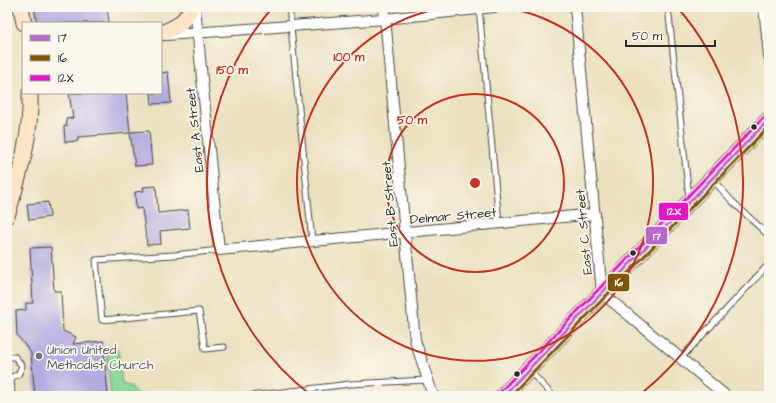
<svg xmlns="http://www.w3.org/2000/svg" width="776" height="403" font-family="'Architects Daughter',sans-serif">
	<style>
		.green { fill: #8cdc9b; stroke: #5c8463 }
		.building { fill: #b4ace0 }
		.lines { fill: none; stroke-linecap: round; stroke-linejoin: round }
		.lane-casing { stroke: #484641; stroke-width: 7 }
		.street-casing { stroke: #484641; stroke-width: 12 }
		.secondary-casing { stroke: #484641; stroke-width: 17 }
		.lane { stroke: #fff; stroke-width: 5 }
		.street { stroke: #fff; stroke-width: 10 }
		.secondary { stroke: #ffe4c6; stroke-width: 15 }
		.bus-1-casing { stroke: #fbf7ec; stroke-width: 6 }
		.bus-2-casing { stroke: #fbf7ec; stroke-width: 6 }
		.bus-3-casing { stroke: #fbf7ec; stroke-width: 6 }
		.bus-1 { stroke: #b869cd; stroke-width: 3 }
		.bus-2 { stroke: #815601; stroke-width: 3 }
		.bus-3 { stroke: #e713c9; stroke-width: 3 }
		.ring { fill: none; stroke: #c8321e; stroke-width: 2 }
		.bus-dot { fill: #2b2b2b; stroke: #fbf7ec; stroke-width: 1.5 }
		.worship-dot { fill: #6b7280; stroke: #fbf7ec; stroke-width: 1.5 }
		.labels { text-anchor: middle; stroke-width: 3.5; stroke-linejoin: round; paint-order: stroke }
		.street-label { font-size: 13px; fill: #2b2b2b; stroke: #fbf7ec }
		.worship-label { font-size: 13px; fill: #5b616d; stroke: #fbf7ec; text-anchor: start }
		.centre { fill: #c8321e; stroke: #fbf7ec; stroke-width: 2 }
		.ring-label { font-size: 12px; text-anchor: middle; font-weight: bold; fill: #c8321e; stroke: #fbf7ec; stroke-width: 3.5; stroke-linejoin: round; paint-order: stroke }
		.line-badge { stroke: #fbf7ec; stroke-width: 1.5 }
		.badge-label { font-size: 11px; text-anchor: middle; font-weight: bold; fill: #fff }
	</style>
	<rect width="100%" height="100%" fill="#fbf7ec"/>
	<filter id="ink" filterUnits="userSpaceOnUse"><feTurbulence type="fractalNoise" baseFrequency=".025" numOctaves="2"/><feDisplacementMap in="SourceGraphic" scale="8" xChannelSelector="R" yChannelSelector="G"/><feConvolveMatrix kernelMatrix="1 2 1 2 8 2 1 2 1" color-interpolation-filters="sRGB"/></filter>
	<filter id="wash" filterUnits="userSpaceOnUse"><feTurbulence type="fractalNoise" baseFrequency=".012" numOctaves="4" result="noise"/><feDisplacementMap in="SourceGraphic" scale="16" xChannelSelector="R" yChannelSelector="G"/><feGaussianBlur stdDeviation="0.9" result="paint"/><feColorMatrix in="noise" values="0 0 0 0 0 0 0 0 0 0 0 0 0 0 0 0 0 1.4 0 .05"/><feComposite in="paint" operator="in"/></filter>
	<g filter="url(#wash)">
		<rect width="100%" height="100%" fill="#ebe1bf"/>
		<polygon class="green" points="118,349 122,384 130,386 139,396 111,396 106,350"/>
		<g id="blocks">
			<g class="building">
				<polygon points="34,7 107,7 109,23 37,23"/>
				<polygon points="168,72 171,103 152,104 151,93 161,93 161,73"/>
				<polygon points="69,93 126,93 130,132 149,131 152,165 135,166 130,133 78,137 78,141 65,142 64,126 67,126 66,119 73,118"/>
				<polygon points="156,186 158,213 188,210 190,228 160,231 161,244 147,245 142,208 136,209 135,192 144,191 143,187"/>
				<polygon points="48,202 50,217 29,220 27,204"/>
				<polygon points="51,247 54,291 61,291 63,331 76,337 73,344 103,341 108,396 35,396 31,353 17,335 16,311 26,310 26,303 33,303 30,248"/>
			</g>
		</g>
	</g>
	<g filter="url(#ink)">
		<use href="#blocks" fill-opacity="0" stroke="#484641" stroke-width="1"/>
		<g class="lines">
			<defs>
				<g id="lane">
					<polyline points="289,7 312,241"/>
					<polyline points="668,7 689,197"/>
					<polyline points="479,8 499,223"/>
					<polyline points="712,179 732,201 769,236"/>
					<polyline points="219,250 174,255 96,260 102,320 199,311 205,349 224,347"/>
					<polyline points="7,357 15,357 22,366 18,375 11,377 7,376"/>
					<polyline points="681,358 769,264"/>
					<polyline points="529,370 553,396"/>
					<polyline points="11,377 12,396"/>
					<polyline points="249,396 350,384 427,380"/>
				</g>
				<g id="street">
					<polyline points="195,7 219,250 595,214"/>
					<polyline points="384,7 415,340 433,396"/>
					<polyline points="575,7 602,293 726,396"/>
					<polyline points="764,7 769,56"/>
					<polyline points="166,35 385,19 495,7"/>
				</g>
				<g id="secondary">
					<polyline points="21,7 24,23"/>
					<path d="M161,33C175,28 186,22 191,7"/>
					<path d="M7,216C19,176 32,135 30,93"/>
					<polyline points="503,396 769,119"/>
				</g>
			</defs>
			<use href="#lane" class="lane-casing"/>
			<use href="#street" class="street-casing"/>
			<use href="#secondary" class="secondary-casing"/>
			<use href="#lane" class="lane"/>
			<use href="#street" class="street"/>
			<use href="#secondary" class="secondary"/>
			<defs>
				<polyline id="bus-1" points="503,396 769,119"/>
				<polyline id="bus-2" points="510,396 769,126"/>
				<polyline id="bus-3" points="499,393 765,116"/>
			</defs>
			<use href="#bus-1" class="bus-1-casing"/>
			<use href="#bus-2" class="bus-2-casing"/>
			<use href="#bus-3" class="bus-3-casing"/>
			<use href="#bus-1" class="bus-1"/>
			<use href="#bus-2" class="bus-2"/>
			<use href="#bus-3" class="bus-3"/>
		</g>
	</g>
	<g class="ring">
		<circle cx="475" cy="183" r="89"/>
		<path d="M503 7A178 178 0 1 1 447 7"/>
		<path d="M312 396A268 268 0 0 1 273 7M677 7A268 268 0 0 1 638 396"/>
	</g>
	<g class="bus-dot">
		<circle cx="754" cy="127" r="3.5"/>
		<circle cx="633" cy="253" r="3.5"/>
		<circle cx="517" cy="374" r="3.5"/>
	</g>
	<circle class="worship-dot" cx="39" cy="356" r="4"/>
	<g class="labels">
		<g class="street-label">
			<text transform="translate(194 130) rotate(-96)" y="5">East A Street</text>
			<text transform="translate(389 204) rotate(-95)" y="5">East B Street</text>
			<text transform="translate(453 215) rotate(-5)" y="5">Delmar Street</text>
			<text transform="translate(583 232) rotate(-95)" y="5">East C Street</text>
		</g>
		<g class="worship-label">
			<text x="47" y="354">Union United<tspan x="47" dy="15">Methodist Church</tspan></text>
		</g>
	</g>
	<circle cx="475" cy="183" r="6" class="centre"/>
	<g class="ring-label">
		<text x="349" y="61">100 m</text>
		<text x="232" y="74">150 m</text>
		<text x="412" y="124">50 m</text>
	</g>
	<g class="line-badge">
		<rect x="658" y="202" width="31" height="19" rx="4" fill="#e713c9"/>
		<rect x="645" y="226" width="23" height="19" rx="4" fill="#b869cd"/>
		<rect x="607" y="273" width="23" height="19" rx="4" fill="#815601"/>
	</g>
	<g class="badge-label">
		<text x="674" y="215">12X</text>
		<text x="657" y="240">17</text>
		<text x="619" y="286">16</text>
	</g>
	<rect width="776" height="403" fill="none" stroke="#fbf7ec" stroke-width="24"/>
	<rect x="22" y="22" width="140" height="72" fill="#fbf7ec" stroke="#a8a59f"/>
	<rect x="30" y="35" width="20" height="6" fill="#b869cd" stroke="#a8a59f"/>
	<text x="58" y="42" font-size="12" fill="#2b2b2b">17</text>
	<rect x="30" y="55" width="20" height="6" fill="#815601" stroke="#a8a59f"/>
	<text x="58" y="62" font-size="12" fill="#2b2b2b">16</text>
	<rect x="30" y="75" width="20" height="6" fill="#e713c9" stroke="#a8a59f"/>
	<text x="58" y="82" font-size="12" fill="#2b2b2b">12X</text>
	<path d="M626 40v6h89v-6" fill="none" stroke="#2b2b2b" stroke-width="2"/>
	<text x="632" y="40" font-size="12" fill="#2b2b2b" stroke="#fbf7ec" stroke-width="3" paint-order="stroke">50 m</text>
</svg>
